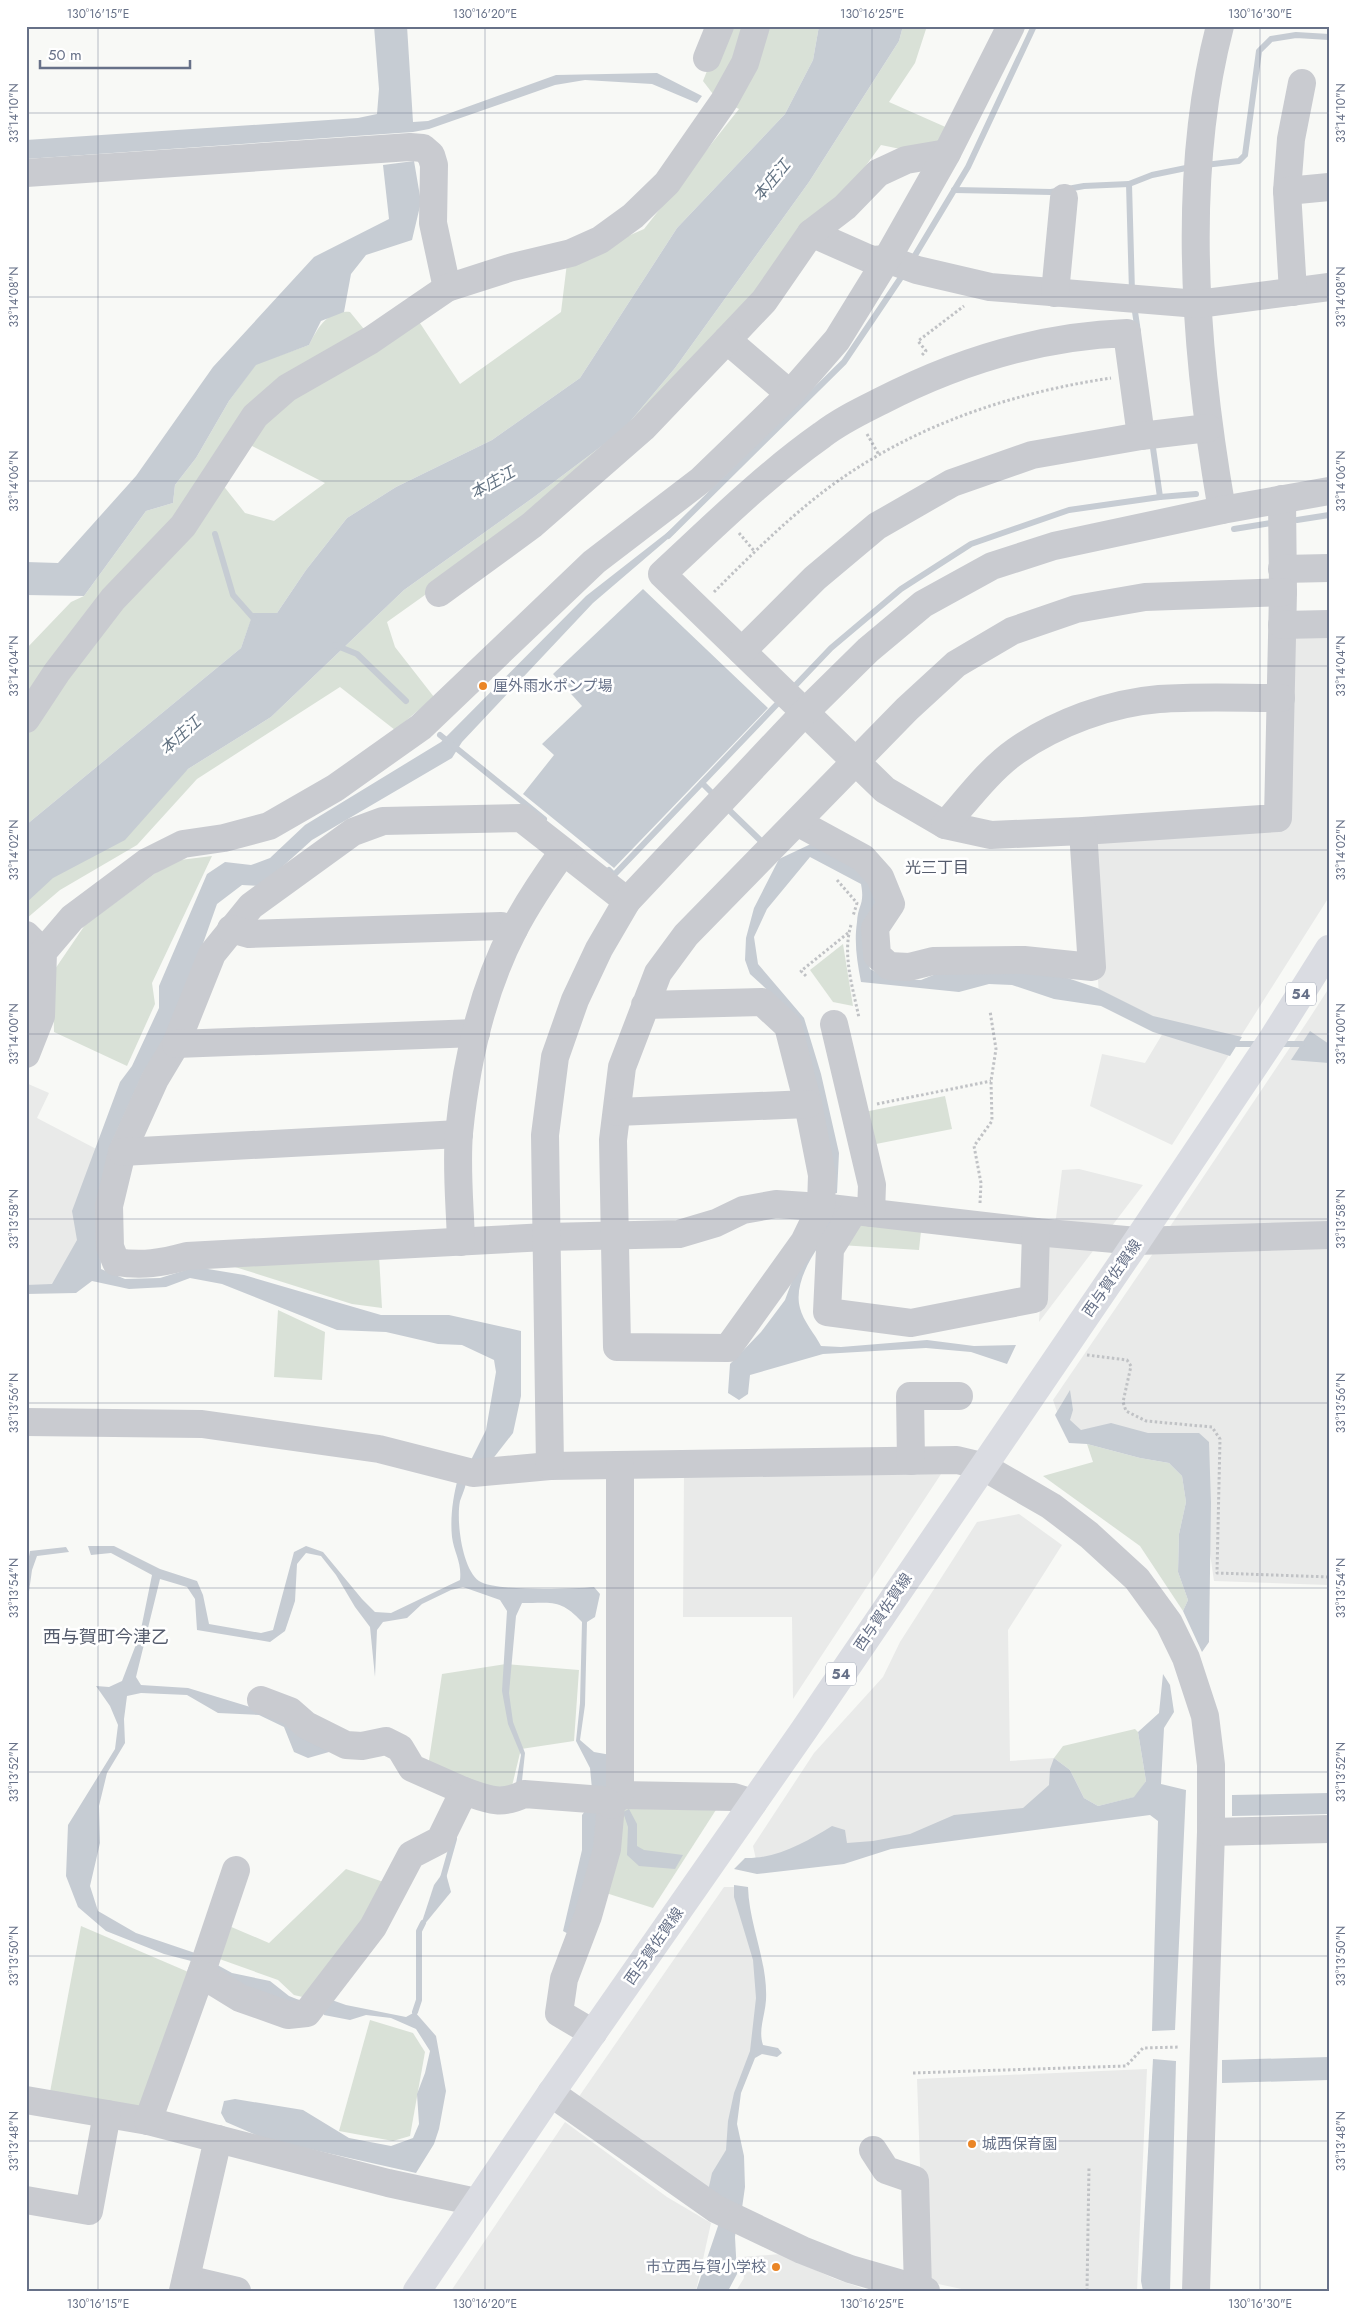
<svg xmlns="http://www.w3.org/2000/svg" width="1355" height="2317" font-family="Jost,'Noto Sans JP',sans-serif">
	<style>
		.built { fill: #e9eae9 }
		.green { fill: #d9e1d7; fill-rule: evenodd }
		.water { fill: #c6ccd3 }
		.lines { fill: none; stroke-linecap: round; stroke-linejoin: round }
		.stream { stroke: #c6ccd3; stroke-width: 6 }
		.path { stroke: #c0c2c5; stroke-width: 3; stroke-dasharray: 2.5 2.5; stroke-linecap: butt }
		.minor { stroke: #c9cbd0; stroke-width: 28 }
		.major { stroke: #dadce2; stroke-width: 28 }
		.ticks { fill: none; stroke: #677188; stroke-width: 1; stroke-opacity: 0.45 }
		.poi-dot { fill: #ea8526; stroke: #fff; stroke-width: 2 }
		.labels { text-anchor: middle; stroke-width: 5; stroke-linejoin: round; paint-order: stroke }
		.shield { fill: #fff; stroke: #959cac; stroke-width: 1 }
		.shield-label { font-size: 14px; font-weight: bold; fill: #677188 }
		.poi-label { font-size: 15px; fill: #677188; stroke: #fff; text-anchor: start }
		.street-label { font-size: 15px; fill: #677188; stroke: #fff }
		.water-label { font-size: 16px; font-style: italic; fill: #637383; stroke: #fff }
		.neighbourhood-label { font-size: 16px; fill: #555c6d; stroke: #fff }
		.quarter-label { font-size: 18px; fill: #555c6d; stroke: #fff }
		.neatline { fill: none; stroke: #677188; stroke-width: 2 }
		.ticks-label { font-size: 12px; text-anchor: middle; fill: #677188 }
	</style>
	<rect width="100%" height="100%" fill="#f8f9f6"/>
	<g class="built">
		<polygon points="1329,628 1329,897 1172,1145 1090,1106 1102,1054 1145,1063 1166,1028 1099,997 1090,838 1285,824 1291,629"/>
		<polygon points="1329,988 1329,1226 1165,1234 1307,1022"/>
		<polygon points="26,1083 49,1093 37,1118 102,1152 83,1275 57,1288 26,1288"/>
		<polygon points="1079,1169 1143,1185 1039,1322 1044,1243 1056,1218 1062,1170"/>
		<polygon points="1329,1240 1329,1585 1214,1581 1194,1445 1066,1437 1053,1400 1156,1249"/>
		<polygon points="945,1468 793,1699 792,1617 683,1617 684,1472"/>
		<polygon points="1019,1514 1062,1545 1008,1630 1010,1761 1054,1758 1063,1817 757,1864 753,1846 814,1753 883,1677 900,1642 977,1522"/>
		<polygon points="724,1887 738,1887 758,1977 754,2051 734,2107 724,2201 578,2098"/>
		<polygon points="1147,2069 1137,2291 971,2291 924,2281 917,2079"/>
		<polygon points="565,2122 667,2197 711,2223 696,2291 451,2291"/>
		<polygon points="781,2254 833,2278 870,2291 736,2291 744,2278 742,2257"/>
	</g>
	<g class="green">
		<path d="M725,26H819L813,60L785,114L677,228L580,378L492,440L396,487L347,518L306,570L277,613L253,614L241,648L26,825V649L71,602L84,596L146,511L173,503L175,485L196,458L229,401L256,364L309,345C318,328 327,310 350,312L377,345L416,317L460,384L561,312L567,263L644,229L739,109L716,98L703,81ZM250,445L325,483L274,521L245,513L222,484Z"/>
		<polygon points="903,26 927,26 915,63 889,102 950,129 942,145 915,152 881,145 837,205 811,219 757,298 636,429 529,521 387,622 395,647 434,697 395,730 340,687 197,779 137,845 60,890 26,919 26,885 43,870 188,769 271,717 404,590 534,497 623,430 675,368 809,182 899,41"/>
		<polygon points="212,856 152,983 155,1004 127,1066 54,1032 53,972 85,925 172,861"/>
		<polygon points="843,944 853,1006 833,1002 810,970"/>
		<polygon points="945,1096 952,1129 871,1145 864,1112"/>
		<polygon points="856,1224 921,1231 919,1250 840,1245"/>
		<polygon points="379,1255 382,1308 352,1304 213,1260"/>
		<polygon points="278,1310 325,1332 322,1380 274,1377"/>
		<polygon points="1087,1444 1140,1458 1169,1463 1182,1476 1186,1502 1179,1534 1178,1572 1188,1600 1183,1611 1140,1546 1043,1476 1093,1462"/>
		<polygon points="506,1664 579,1670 574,1741 521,1749 512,1786 494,1794 428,1767 442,1674"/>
		<polygon points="1135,1729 1138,1732 1146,1781 1135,1797 1098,1806 1084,1798 1070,1770 1054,1758 1063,1746"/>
		<polygon points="622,1802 721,1802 653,1908 606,1893"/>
		<polygon points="346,1869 392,1885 311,1999 294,1995 278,1980 211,1956 222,1923 269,1943"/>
		<polygon points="81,1926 193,1974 141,2112 50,2092"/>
		<polygon points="370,2020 413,2033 425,2052 410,2136 393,2141 339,2131"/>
	</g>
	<g class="water">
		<polygon points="374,26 407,26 413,122 428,121 556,75 657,73 702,96 697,103 652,84 585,80 555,85 429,129 413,132 26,159 26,140 358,118 377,114 379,89"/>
		<polygon points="819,26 903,26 899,41 809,182 675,368 623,430 534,497 404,590 271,717 188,769 125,840 53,878 26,903 26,825 241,648 253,613 277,613 306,570 347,518 396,487 492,440 580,378 677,228 785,114 813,60"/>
		<polygon points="414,161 421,202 412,240 366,255 351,274 344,312 321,321 309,345 256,365 229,401 196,458 175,485 173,503 146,511 84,596 26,595 26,562 58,563 136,476 213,367 314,257 389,219 383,165"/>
		<polygon points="673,528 676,532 593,603 462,742 452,758 312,840 261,886 242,885 217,904 172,1031 143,1073 110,1146 100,1199 101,1269 125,1279 160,1278 196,1267 244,1275 381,1315 449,1315 521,1331 521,1396 513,1433 488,1465 470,1462 486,1430 496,1372 494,1360 462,1345 438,1344 386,1332 337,1330 222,1284 190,1278 166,1287 129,1289 92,1281 76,1293 26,1294 26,1285 52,1284 77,1240 72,1211 120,1082 132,1066 159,1008 159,986 207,874 225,862 251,865 270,858 305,825 441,742 586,596"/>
		<polygon points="643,589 768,708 614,868 523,794 554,755 542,744 582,706 553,674"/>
		<path d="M813,843L858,865L880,901L866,954L870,969L890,979L921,980L946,970L1038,968L1097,988L1153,1016L1242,1037L1230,1056L1153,1032L1101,1006L1054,999L1012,985L989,984L959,992L861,982C857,961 854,943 857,922C858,904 865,905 861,884L810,857L767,909L754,937L758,964L804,1018L821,1074L839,1153L837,1193L831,1194L774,996L750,974L745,960L746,938L754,908L779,859Z"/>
		<polygon points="1310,1031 1329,1044 1329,1063 1291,1060"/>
		<path d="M826,1220L835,1223C820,1244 792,1279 800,1308C803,1321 815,1334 821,1346L841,1347L927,1340L974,1346L1016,1345L1007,1364L971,1352L926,1348L823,1354L750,1375L748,1394L739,1400L728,1393L730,1364L761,1332L785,1300L795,1273Z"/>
		<polygon points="1070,1390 1073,1410 1070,1420 1081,1430 1111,1423 1148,1433 1199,1433 1209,1442 1211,1503 1209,1642 1202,1652 1183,1611 1188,1600 1178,1572 1179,1534 1186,1502 1182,1476 1169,1463 1140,1458 1087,1444 1069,1443 1055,1415"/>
		<path d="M458,1478L466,1483C465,1489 462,1495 460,1501C456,1520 462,1569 479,1581C496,1592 572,1589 594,1587L600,1594L595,1617L587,1622L585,1705L580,1740L594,1752L611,1755L612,1785L603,1791L592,1789L590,1768L576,1741L580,1703L582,1622C561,1599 552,1603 522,1603L516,1616L509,1693L513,1722L525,1753L521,1790L515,1789L521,1755L508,1724L502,1691L507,1611L500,1600L463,1587L451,1590L422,1604L407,1618L383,1622L377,1630L375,1677L370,1627L355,1607L336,1575L321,1556L306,1553L297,1564L295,1601L285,1631L270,1642L197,1630L195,1599L187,1587L160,1579L136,1677L141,1685L188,1688L257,1709L336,1750L308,1758L294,1752L284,1727L259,1715L218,1713L187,1695L141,1693L127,1696L124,1719L125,1743L107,1773L99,1806L100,1843L90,1886L98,1911L136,1933L195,1953V1962L164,1954L106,1931L78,1907L66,1876L68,1825L115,1749L118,1725L110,1706L96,1686L109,1687L122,1681L140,1634L152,1575L111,1553L91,1555L88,1546H114L160,1569L197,1581L203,1595L209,1624L261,1633L273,1630L294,1552L306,1546L323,1552L362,1599L375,1612L391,1613L460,1580C462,1562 454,1553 452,1537C450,1517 453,1497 458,1478Z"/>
		<polygon points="66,1547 69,1552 37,1556 32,1570 26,1613 26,1573 30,1551"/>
		<path d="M1163,1674L1170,1685L1174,1712L1164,1728L1161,1784L1186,1790L1175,2030L1152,2031L1158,1821L1150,1815L891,1849L844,1864L757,1874L734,1869L745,1858C777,1859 806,1842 832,1826L845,1830L847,1843L873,1841L910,1834L954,1815L1023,1808L1049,1785L1050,1769L1054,1758L1070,1770L1084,1798L1098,1806L1134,1797L1146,1781L1138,1732L1159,1713Z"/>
		<polygon points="1329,1793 1329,1814 1232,1816 1232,1795"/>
		<polygon points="589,1806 603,1816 574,1937 563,1931 582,1850 582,1815"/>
		<polygon points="629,1809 637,1824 637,1846 644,1850 683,1855 675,1869 639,1866 627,1855 628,1827 623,1812"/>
		<polygon points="445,1870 451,1892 419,1931 434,1885"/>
		<path d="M734,1885L748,1887C749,1925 768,1962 766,2000C765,2016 758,2030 763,2045L778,2048L782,2053L777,2057L762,2054L755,2058L741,2093L737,2124L744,2156L745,2187L742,2208L739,2206L735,2237L737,2274L728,2291H696L718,2226L720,2197L708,2191L712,2173L726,2150L728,2121L734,2093L750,2051L756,1998L753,1960L734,1897Z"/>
		<polygon points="212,1962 232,1973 270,1981 289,1996 304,2002 299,2011 230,1988"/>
		<polygon points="329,1999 346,2005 406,2017 415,2012 436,2036 446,2091 439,2129 434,2144 416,2173 265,2139 226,2122 221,2113 224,2101 235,2099 303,2110 349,2138 391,2146 413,2138 419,2124 417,2094 425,2073 430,2051 416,2029 391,2018 366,2015 350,2020 324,2015 322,2008"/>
		<polygon points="1329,2057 1329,2080 1222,2083 1222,2060"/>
		<polygon points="1153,2059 1176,2061 1170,2291 1143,2291 1141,2281"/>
	</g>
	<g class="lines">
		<g class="stream">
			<polyline points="1205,165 1239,161 1245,155 1259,51 1271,39 1296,35 1329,37"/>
			<polyline points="954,190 1051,192 1084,186 1129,184"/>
			<polyline points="911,262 968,167 1034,26"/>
			<polyline points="1132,292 1129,184 1152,175 1186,168"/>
			<polyline points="1134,305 1138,332"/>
			<polyline points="1152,441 1160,497"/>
			<polyline points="1297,520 1329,515"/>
			<polyline points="1234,529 1271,523"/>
			<polyline points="215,534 233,595 256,621"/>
			<polyline points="668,536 844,362 904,273"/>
			<polyline points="335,645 357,654 406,701"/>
			<polyline points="791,690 831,648 901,589 971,544 1069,510 1160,497 1196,494"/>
			<polyline points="440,735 544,819"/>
			<polyline points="702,783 713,794"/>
			<polyline points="727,808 761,841"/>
			<polyline points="609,870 614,875 782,699"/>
			<polyline points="1237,1044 1261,1044"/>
			<polyline points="1278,1044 1302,1044"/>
			<polyline points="443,1878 454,1839"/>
			<polyline points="415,2012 419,2000 419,1931 423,1923"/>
		</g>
		<g class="path">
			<polyline points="922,355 926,351 918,341 964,306"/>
			<polyline points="867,434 879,455"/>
			<polyline points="739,533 755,552"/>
			<path d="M714,592C746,560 779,527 814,499C900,430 1004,394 1111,378"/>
			<polyline points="837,880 857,903 853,916"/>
			<path d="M851,925C842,955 853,988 859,1018"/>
			<polyline points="806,976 801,971 848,933"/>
			<polyline points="877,1104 991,1081"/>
			<polyline points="980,1203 981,1183 974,1146 992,1121 991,1081 996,1049 990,1011"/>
			<polyline points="1087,1355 1127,1360 1131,1366 1123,1402 1126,1411 1146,1421 1212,1427 1220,1439 1217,1573 1329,1577"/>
			<polyline points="913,2073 1126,2066 1143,2048 1180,2047"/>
			<polyline points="1087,2291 1089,2166"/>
		</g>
		<g class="minor">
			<path d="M1220,26C1180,179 1195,356 1222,510"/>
			<polyline points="707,58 720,26"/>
			<polyline points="26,173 410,147 423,148 431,155 434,165 433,223 447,288"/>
			<polyline points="1287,191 1291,139 1302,83"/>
			<polyline points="811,233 872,260 887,259 917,270 990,287 1198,304 1329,287"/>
			<polyline points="1293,292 1287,191 1329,187"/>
			<polyline points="1055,293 1064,198"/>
			<polyline points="790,394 727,340 764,301 811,233 845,207 878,173 906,160 947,153"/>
			<path d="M1141,436L1127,333C1041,336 957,362 881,401C861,411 840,421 822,435C764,476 714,526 662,574L885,790L945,825L991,835L1083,831L1278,818L1283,592L1282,499"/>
			<polyline points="1282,569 1329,568"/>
			<polyline points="439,593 532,525 643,428 727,340"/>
			<polyline points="1282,625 1329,624"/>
			<polyline points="742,651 815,578 877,526 952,483 1032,455 1141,436 1208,428"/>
			<polyline points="26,719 57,672 113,599 183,526 255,416 287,388 371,340 447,288 509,268 571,253 600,240 633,216 667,183 724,101 745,63 756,26"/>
			<polyline points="797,822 863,858 880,877 891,904 875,928 877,955 889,966 909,967 933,961 1024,960 1092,967 1083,831"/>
			<path d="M945,825C967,800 989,770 1016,751C1056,723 1110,703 1159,699C1199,696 1240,698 1281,698"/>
			<path d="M627,901L521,818L383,821L353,832L251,906L212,954L176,1044L155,1079L122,1152L109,1206L110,1247L116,1262C143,1266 161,1263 187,1256L546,1237L679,1234L716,1223L743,1210L776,1204L821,1207L1036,1232L1137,1241L1329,1235"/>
			<polyline points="231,929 249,934 501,926 514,929"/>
			<polyline points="26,935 43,952"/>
			<polyline points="645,1005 762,1002 788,1026 808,1104 822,1175 821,1207 804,1242 728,1348 617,1347 613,1140 622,1067 658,973 686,935 907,709 956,664 1012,631 1076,609 1145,597 1283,592"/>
			<polyline points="834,1024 872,1185 871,1213"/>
			<polyline points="176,1044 476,1033"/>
			<polyline points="26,1054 41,1016 43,952 72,918 147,862 183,844 224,838 269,826 335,788 421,727 594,562 701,480 790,394 837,340 887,259 947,153 1011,26"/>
			<polyline points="617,1112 808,1104"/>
			<polyline points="122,1152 459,1134"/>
			<polyline points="853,1212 830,1249 827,1312 911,1323 1034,1299 1036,1232"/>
			<path d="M461,1242C460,1206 456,1168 459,1133C466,1063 482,990 514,929C528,902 545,877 563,852"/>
			<polyline points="26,1422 202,1424 379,1449 473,1473 550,1466 957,1460 982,1466 1051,1506 1089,1535 1137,1579 1169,1623 1186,1658 1205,1716 1211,1765 1211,1832 1196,2291"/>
			<polyline points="911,1461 910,1396 959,1396"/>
			<polyline points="550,1466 545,1135 555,1057 575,1000 599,949 627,901 805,712 868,650 923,604 992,566 1054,546 1222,510 1329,491"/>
			<polyline points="261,1700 290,1711 306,1725 346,1745 362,1746 386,1741 400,1748 412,1768 464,1791"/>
			<polyline points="620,1795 734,1797 753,1803"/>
			<polyline points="1211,1832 1329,1829"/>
			<polyline points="201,1974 236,1870"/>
			<polyline points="593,2033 559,2013 564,1979 588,1916 607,1849 611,1805 620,1795 620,1465"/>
			<polyline points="551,2093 716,2209 802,2250 850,2269 926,2291"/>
			<polyline points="26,2100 148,2121 388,2183 476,2202"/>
			<path d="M148,2121L201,1974L240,1998L288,2015L307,2013L373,1927L411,1855L440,1840L464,1791C487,1799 500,1806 524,1794L603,1800L611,1805"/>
			<polyline points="873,2150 886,2170 915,2180 918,2289"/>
			<polyline points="26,2200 89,2211 107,2114"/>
			<polyline points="186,2279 237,2291"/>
			<polyline points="183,2291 218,2139"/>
		</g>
		<polyline class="major" points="417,2291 551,2093 804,1730 1137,1241 1273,1038 1329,949"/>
	</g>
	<path class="ticks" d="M98,26V2291M485,26V2291M872,26V2291M1260,26V2291M26,113H1329M26,297H1329M26,481H1329M26,666H1329M26,850H1329M26,1034H1329M26,1219H1329M26,1403H1329M26,1588H1329M26,1772H1329M26,1956H1329M26,2141H1329"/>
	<g class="poi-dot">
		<circle cx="483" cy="686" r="5"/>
		<circle cx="972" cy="2144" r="5"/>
		<circle cx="776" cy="2267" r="5"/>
	</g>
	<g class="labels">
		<g class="shield">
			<rect x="1286" y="982.5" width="30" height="23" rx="4"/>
			<rect x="826" y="1662.5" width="30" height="23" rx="4"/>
		</g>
		<g class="shield-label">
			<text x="1301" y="999">54</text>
			<text x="841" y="1679">54</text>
		</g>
		<g class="poi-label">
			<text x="493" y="691">厘外雨水ポンプ場</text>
			<text x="982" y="2149">城西保育園</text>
			<text x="766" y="2272" text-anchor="end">市立西与賀小学校</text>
		</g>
		<g class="street-label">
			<text transform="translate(1112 1278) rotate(-55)" y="5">西与賀佐賀線</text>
			<text transform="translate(883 1612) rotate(-56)" y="5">西与賀佐賀線</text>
			<text transform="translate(654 1946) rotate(-55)" y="5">西与賀佐賀線</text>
		</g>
		<g class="water-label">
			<text transform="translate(771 180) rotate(-50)" y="6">本庄江</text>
			<text transform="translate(492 482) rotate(-29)" y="6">本庄江</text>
			<text transform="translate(180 735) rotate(-42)" y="6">本庄江</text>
		</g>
		<g class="neighbourhood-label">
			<text x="937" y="873">光三丁目</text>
		</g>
		<g class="quarter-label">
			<text x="106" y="1643">西与賀町今津乙</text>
		</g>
	</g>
	<rect width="1355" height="2317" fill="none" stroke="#ffffff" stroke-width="55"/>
	<path d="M40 60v8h150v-8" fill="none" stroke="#677188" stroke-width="2.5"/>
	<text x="48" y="60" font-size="15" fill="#677188" stroke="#ffffff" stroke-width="4" paint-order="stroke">50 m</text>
	<rect x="28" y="28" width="1300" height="2262" class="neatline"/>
	<g class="ticks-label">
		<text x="98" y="18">130°16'15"E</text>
		<text x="485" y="18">130°16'20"E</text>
		<text x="872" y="18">130°16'25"E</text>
		<text x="1260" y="18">130°16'30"E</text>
		<text transform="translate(14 113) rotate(-90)" y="4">33°14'10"N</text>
		<text transform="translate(1341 113) rotate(-90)" y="4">33°14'10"N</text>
		<text transform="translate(14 297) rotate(-90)" y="4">33°14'08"N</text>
		<text transform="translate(1341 297) rotate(-90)" y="4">33°14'08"N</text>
		<text transform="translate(14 481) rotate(-90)" y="4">33°14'06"N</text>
		<text transform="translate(1341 481) rotate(-90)" y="4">33°14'06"N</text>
		<text transform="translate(14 666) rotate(-90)" y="4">33°14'04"N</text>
		<text transform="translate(1341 666) rotate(-90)" y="4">33°14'04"N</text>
		<text transform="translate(14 850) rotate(-90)" y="4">33°14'02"N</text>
		<text transform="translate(1341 850) rotate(-90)" y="4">33°14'02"N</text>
		<text transform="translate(14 1034) rotate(-90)" y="4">33°14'00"N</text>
		<text transform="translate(1341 1034) rotate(-90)" y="4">33°14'00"N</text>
		<text transform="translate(14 1219) rotate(-90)" y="4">33°13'58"N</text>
		<text transform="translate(1341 1219) rotate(-90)" y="4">33°13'58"N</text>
		<text transform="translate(14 1403) rotate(-90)" y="4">33°13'56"N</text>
		<text transform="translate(1341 1403) rotate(-90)" y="4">33°13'56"N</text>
		<text transform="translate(14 1588) rotate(-90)" y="4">33°13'54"N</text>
		<text transform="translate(1341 1588) rotate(-90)" y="4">33°13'54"N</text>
		<text transform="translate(14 1772) rotate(-90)" y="4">33°13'52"N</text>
		<text transform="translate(1341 1772) rotate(-90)" y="4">33°13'52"N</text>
		<text transform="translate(14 1956) rotate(-90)" y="4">33°13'50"N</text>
		<text transform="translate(1341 1956) rotate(-90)" y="4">33°13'50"N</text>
		<text transform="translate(14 2141) rotate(-90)" y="4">33°13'48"N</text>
		<text transform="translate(1341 2141) rotate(-90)" y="4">33°13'48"N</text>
		<text x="98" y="2308">130°16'15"E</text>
		<text x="485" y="2308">130°16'20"E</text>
		<text x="872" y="2308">130°16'25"E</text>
		<text x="1260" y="2308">130°16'30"E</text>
	</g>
</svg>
